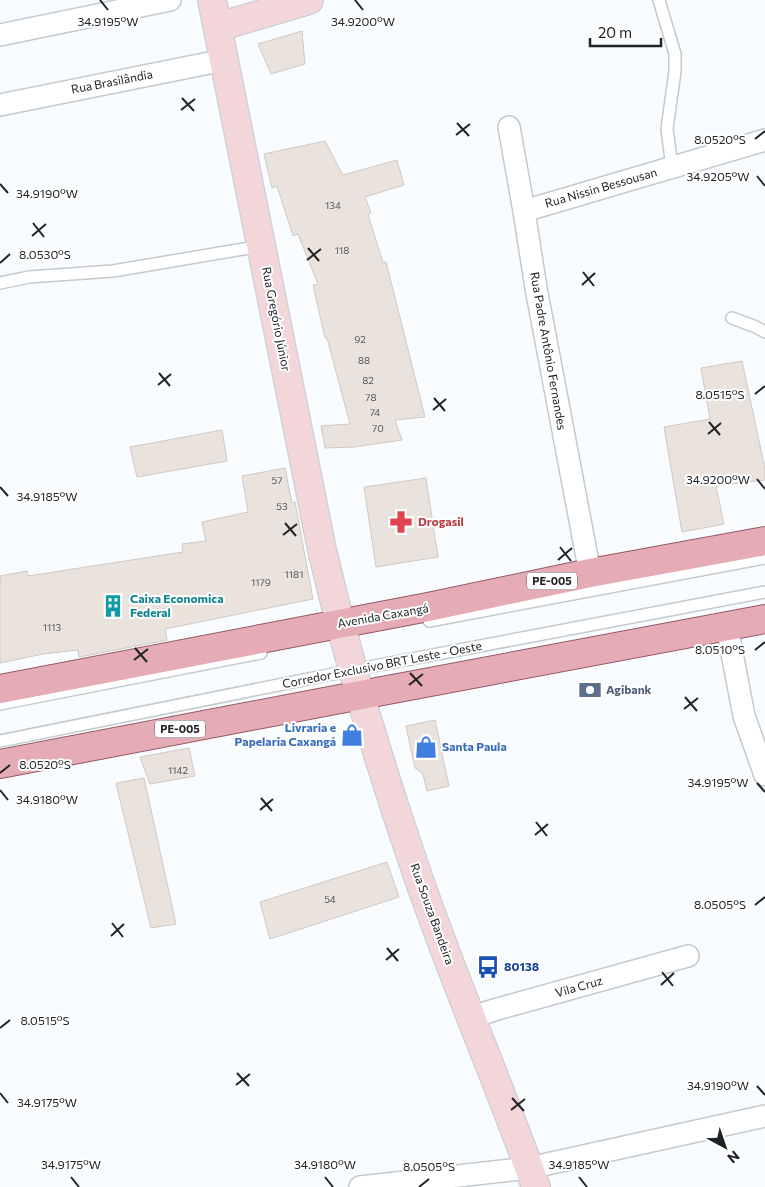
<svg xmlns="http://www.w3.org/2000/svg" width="765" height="1187" font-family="Commissioner,sans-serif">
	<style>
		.building { fill: #eae2dc; stroke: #d0c8c3 }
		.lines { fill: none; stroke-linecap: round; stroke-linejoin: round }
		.lane-casing { stroke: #c2cad0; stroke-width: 14 }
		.street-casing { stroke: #c2cad0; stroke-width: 24 }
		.secondary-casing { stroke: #c2cad0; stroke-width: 30 }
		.primary-casing { stroke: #965963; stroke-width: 30 }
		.lane { stroke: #fff; stroke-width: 11 }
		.street { stroke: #fff; stroke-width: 21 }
		.secondary { stroke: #f2d6da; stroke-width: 28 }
		.primary { stroke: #e6acb5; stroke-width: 28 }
		.ticks { fill: none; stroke: #212427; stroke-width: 2 }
		.labels { text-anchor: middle; stroke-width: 4; stroke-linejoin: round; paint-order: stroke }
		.number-label { font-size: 10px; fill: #535454 }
		.shield { fill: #fff; stroke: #646668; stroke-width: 1 }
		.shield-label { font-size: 11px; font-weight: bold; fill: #212427 }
		.street-label { font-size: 12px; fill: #212427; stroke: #fff }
		.health-label { font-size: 12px; font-weight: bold; fill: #be3a42; stroke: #fff; text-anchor: start }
		.culture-label { font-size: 12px; font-weight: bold; fill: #0d838f; stroke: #fff; text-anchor: start }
		.service-label { font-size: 12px; font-weight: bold; fill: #4e5e75; stroke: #fff; text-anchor: start }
		.shop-label { font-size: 12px; font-weight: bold; fill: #366cbe; stroke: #fff; text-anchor: end }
		.transit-label { font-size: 12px; font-weight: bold; fill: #164399; stroke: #fff; text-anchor: start }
		.ticks-label { font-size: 12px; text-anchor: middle; fill: #212427; stroke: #fff; stroke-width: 4; stroke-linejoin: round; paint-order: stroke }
	</style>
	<rect width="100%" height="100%" fill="#f9fcfe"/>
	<g class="building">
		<polygon points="302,31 305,64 271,74 258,44"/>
		<polygon points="325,141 343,175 397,160 404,185 365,197 371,213 368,214 383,263 386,262 425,417 395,420 402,440 354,447 325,448 321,426 350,424 327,338 325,338 313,285 318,284 298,234 293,236 277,186 272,188 264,154"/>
		<polygon points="742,361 765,469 765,480 716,486 724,524 682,532 664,427 710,419 701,368"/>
		<polygon points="222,430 227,461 137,477 130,447"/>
		<polygon points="285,468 292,503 295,502 313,599 165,629 167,640 79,657 78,650 43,654 0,663 0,576 27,571 28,576 183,552 182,544 206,541 202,522 248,512 242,476"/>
		<polygon points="426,478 438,557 376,567 364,487"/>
		<polygon points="435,720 449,786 427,791 423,774 415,768 406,726"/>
		<polygon points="189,748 195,776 150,784 140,757"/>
		<polygon points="144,778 176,924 151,928 116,783"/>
		<polygon points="387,862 399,897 270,939 260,902"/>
	</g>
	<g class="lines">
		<defs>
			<g id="lane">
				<polyline points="659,0 675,54 675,71 667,129 672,167"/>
				<polyline points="0,283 29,277 113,271 261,246"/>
				<polyline points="732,318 756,327 765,332"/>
				<polyline points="429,621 765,558"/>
				<polyline points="0,704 261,653"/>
				<polyline points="0,741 353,670 765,592"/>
			</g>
			<g id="street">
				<polyline points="0,35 170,0"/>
				<polyline points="0,105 224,60"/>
				<polyline points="509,127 524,211 536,288 590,573"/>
				<polyline points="524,211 765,140"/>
				<polyline points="727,627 744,716 765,775"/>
				<polyline points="470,1018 494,1010 688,956"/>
				<polyline points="360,1187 529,1168 765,1116"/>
			</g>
			<g id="secondary">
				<path d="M212,0L322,550C347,656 378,760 413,862C450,972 497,1078 536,1187"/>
				<polyline points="218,27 309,0"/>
			</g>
			<g id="primary">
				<polyline points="0,689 428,607 590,573 765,541"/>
				<polyline points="0,764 361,695 765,619"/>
			</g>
		</defs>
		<use href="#lane" class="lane-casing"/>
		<use href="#street" class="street-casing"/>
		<use href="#secondary" class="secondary-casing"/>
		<use href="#primary" class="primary-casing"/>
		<use href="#lane" class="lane"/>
		<use href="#street" class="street"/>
		<use href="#secondary" class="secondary"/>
		<use href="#primary" class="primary"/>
	</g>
	<path class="ticks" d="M100,0L108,10M355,0L363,10M182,98L194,111M181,110L195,99M457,123L469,136M456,135L470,124M755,139L765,131M757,176L765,186M0,184L8,193M33,223L44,237M32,236L46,224M308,248L319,261M307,260L321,249M0,263L10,254M583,272L594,286M582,285L595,273M159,373L170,386M158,385L171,374M755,394L765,386M434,398L445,411M433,410L446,399M709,422L720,435M708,434L721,423M757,479L765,489M0,487L8,496M285,523L296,536M283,535L297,524M560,547L571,561M558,560L572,548M135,648L147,662M755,650L765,642M134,660L148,649M410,673L422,686M409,685L423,674M685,697L697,711M684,709L698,698M0,773L10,765M757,783L765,792M0,790L8,800M261,798L272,811M260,810L273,799M536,822L547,836M535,835L548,824M755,905L765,897M112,923L123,937M111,936L124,924M387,948L398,961M386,960L399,949M662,972L673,986M661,985L674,973M0,1028L10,1020M237,1073L249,1086M236,1085L250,1074M757,1086L765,1095M0,1093L8,1103M512,1098L524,1111M511,1110L525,1099M71,1177L79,1187M325,1177L333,1187M579,1177L587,1187M419,1187L429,1179"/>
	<defs>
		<symbol id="pharmacy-bare" viewBox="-9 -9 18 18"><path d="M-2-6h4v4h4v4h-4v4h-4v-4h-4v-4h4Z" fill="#e0444e" stroke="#fff" stroke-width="2.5" paint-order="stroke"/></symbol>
		<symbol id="building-bare" viewBox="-9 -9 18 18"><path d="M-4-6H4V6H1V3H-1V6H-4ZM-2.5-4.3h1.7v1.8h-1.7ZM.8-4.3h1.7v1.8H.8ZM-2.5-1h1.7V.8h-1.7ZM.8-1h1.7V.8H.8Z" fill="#0f9aa8" stroke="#fff" stroke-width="2.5" paint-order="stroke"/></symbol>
		<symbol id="bank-bare" viewBox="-9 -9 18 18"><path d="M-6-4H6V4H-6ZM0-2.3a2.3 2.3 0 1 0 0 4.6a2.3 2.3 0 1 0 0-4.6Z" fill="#5c6f8a" stroke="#fff" stroke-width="2.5" paint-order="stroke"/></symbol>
		<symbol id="shop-bare" viewBox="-9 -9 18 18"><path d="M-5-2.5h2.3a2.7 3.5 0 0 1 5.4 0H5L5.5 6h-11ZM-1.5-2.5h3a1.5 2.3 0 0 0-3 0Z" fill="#3f7fe0" stroke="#fff" stroke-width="2.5" paint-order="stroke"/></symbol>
		<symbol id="bus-bare" viewBox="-9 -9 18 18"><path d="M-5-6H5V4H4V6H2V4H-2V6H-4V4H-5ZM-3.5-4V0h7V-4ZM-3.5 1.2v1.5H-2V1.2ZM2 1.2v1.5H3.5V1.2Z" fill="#1a4fb4" stroke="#fff" stroke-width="2.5" paint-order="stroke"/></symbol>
	</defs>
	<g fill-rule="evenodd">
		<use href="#pharmacy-bare" x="385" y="506" width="32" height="32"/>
		<use href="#building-bare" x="97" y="590" width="32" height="32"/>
		<use href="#bank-bare" x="574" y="674" width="32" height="32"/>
		<use href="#shop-bare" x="336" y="719" width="32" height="32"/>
		<use href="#shop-bare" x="410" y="731" width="32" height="32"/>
		<use href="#bus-bare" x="472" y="951" width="32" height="32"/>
	</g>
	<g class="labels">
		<g class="number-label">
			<text x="333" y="209">134</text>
			<text x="342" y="254">118</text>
			<text x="360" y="343">92</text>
			<text x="364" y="364">88</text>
			<text x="368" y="384">82</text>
			<text x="371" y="401">78</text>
			<text x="375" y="416">74</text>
			<text x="378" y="432">70</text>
			<text x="277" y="484">57</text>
			<text x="282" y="510">53</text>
			<text x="294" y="578">1181</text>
			<text x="261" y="586">1179</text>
			<text x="52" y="631">1113</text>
			<text x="178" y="774">1142</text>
			<text x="330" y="903">54</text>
		</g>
		<g class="shield">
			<rect x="527" y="572.5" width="50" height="17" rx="4"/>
			<rect x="155" y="720.5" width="50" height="17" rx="4"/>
		</g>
		<g class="shield-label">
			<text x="552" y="585">PE-005</text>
			<text x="180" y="733">PE-005</text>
		</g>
		<g class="street-label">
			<text transform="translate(112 82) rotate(-11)" y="4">Rua Brasilândia</text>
			<text transform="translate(601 188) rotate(-16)" y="4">Rua Nissin Bessousan</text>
			<text transform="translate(276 319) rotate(79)" y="4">Rua Gregório Júnior</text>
			<text transform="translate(548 351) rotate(80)" y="4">Rua Padre Antônio Fernandes</text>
			<text transform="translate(383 616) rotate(-10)" y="4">Avenida Caxangá</text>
			<text transform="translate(382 665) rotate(-11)" y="4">Corredor Exclusivo BRT Leste - Oeste</text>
			<text transform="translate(432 914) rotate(70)" y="4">Rua Souza Bandeira</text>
			<text transform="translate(579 987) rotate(-16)" y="4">Vila Cruz</text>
		</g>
		<g class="health-label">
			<text x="418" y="526">Drogasil</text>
		</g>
		<g class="culture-label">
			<text x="130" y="603">Caixa Economica<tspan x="130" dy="14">Federal</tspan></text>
		</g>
		<g class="service-label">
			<text x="606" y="694">Agibank</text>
		</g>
		<g class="shop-label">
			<text x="336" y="732">Livraria e<tspan x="336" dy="14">Papelaria Caxangá</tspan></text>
			<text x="442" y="751" text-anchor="start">Santa Paula</text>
		</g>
		<g class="transit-label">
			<text x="504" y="971">80138</text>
		</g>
	</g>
	<g class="ticks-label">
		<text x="108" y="26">34.9195°W</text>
		<text x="363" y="26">34.9200°W</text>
		<text x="720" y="144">8.0520°S</text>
		<text x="718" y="181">34.9205°W</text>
		<text x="47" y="198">34.9190°W</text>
		<text x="45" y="259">8.0530°S</text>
		<text x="720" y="399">8.0515°S</text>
		<text x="718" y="484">34.9200°W</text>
		<text x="47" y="501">34.9185°W</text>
		<text x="720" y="654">8.0510°S</text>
		<text x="45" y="769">8.0520°S</text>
		<text x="718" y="787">34.9195°W</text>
		<text x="47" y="804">34.9180°W</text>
		<text x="720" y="909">8.0505°S</text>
		<text x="45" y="1025">8.0515°S</text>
		<text x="718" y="1090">34.9190°W</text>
		<text x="47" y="1107">34.9175°W</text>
		<text x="71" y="1169">34.9175°W</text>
		<text x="325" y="1169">34.9180°W</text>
		<text x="579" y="1169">34.9185°W</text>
		<text x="429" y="1171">8.0505°S</text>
	</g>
	<g transform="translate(725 1147) rotate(140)" stroke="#ffffff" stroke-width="4" paint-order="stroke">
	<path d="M0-4L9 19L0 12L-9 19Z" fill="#212427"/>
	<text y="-8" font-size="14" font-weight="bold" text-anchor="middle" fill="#212427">N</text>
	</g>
	<path d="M590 38v8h71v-8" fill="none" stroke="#212427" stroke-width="2.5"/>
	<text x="598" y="38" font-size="15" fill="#212427" stroke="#ffffff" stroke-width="4" paint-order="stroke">20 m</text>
</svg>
